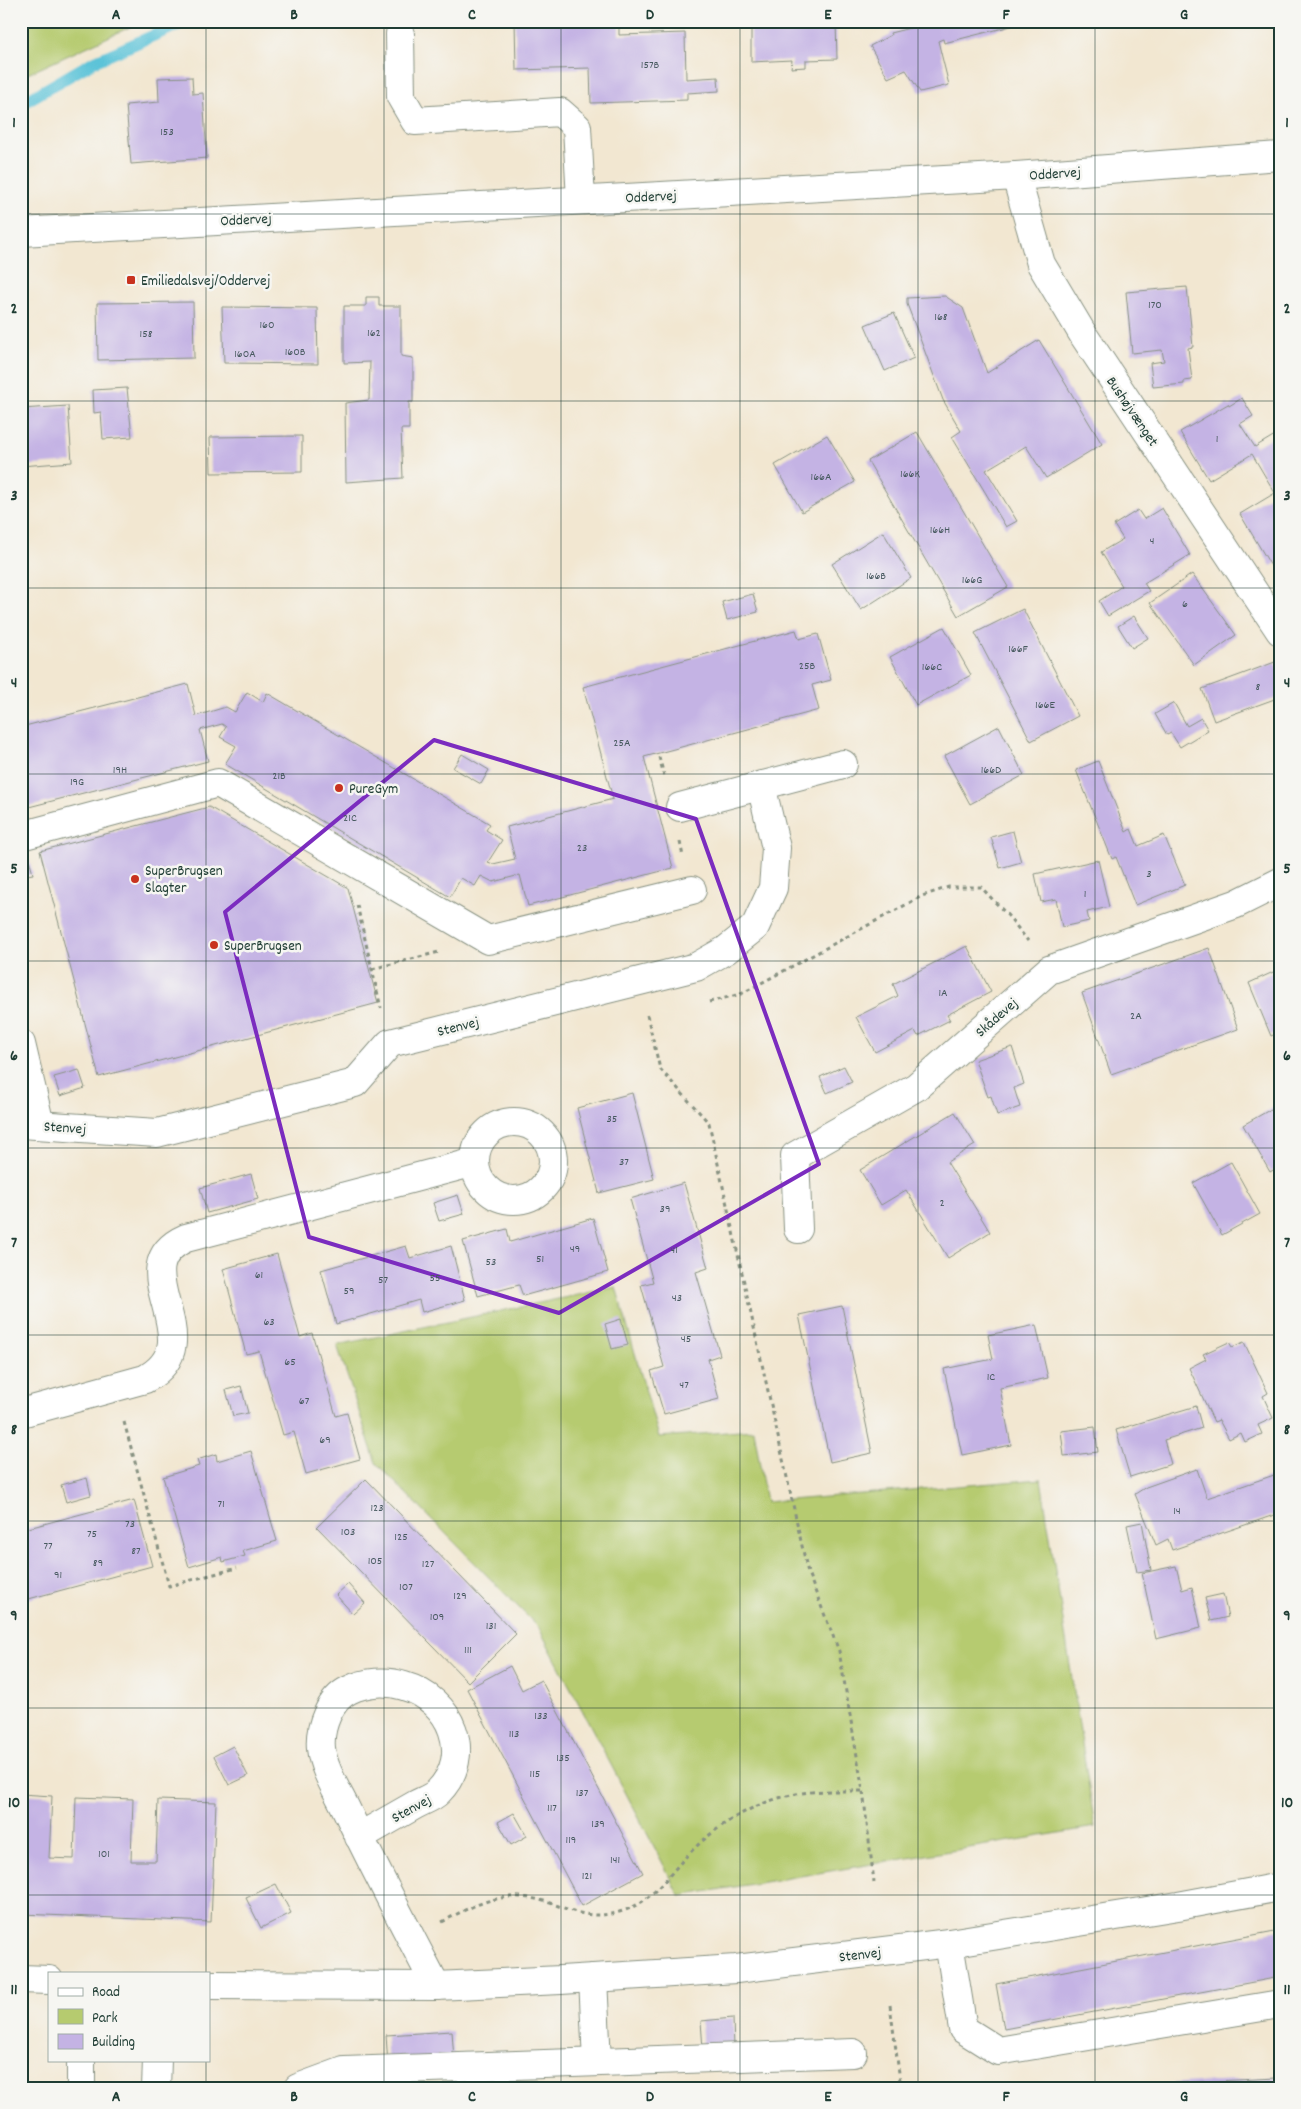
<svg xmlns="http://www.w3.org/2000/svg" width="1301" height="2109" font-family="Dekko,sans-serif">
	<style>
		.green { fill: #b6cb6f; stroke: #6a8452 }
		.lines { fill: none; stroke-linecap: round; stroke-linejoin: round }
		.stream { stroke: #5bc3d8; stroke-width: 12 }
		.building { fill: #c4b3e4 }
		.minor-casing { stroke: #889282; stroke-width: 30 }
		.path { stroke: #889282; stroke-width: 3; stroke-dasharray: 4 4; stroke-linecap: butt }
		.minor { stroke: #fff; stroke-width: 28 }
		.marked { fill: none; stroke: #7b2cbf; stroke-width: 4; stroke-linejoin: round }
		.grid { fill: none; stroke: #1f3d34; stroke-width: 1; stroke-opacity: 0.55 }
		.poi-dot { fill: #c8321e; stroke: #f6f6f2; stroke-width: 2 }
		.labels { text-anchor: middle; stroke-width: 5; stroke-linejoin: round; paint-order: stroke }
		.number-label { font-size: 12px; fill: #485a60 }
		.street-label { font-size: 15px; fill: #1f3d34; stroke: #f6f6f2 }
		.poi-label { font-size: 15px; fill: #1f3d34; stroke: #f6f6f2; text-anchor: start }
		.neatline { fill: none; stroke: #1f3d34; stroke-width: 2 }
		.grid-label { font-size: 16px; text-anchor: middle; font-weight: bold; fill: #1f3d34 }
	</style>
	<rect width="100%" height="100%" fill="#f6f6f2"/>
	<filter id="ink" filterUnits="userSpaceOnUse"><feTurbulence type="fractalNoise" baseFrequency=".02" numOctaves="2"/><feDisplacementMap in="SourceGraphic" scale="10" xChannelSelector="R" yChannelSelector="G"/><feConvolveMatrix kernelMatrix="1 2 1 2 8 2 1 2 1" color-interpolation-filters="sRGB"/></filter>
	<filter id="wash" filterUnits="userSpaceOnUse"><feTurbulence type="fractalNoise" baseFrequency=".0096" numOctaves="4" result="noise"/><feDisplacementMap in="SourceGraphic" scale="20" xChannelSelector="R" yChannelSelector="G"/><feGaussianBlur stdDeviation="1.12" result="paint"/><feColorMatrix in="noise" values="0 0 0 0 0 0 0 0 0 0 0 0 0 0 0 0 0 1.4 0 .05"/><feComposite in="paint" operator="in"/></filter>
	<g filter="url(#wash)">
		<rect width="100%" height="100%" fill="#f2e7d1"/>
		<g class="green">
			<polygon points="21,21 143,21 21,77"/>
			<polygon points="616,1287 659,1437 754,1430 766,1502 1041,1479 1095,1827 680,1896 539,1628 376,1463 337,1345"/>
		</g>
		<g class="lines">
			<polyline class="stream" points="21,104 93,62 187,21"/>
		</g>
		<g id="blocks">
			<g class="building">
				<polygon points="515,21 619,21 619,35 685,33 686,79 718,77 719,91 687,93 687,100 591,103 590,68 516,70"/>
				<polygon points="751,21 836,21 837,59 806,60 806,67 791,68 792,60 751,62"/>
				<polygon points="912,21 1027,21 1027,22 944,43 943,39 938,41 949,85 920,92 906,70 888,78 870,46 891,35 890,33 914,27"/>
				<polygon points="192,77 193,94 203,93 207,158 131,164 126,105 159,102 158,78"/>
				<polygon points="1187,287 1193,347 1188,348 1192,380 1184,381 1184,384 1153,387 1150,363 1164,361 1162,350 1132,353 1126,292"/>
				<polygon points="945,296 963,308 987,373 1039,340 1102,444 1046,478 1026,446 986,470 1017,521 1006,527 952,437 961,431 943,400 907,304 907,298"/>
				<polygon points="366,297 379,297 379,306 401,306 401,356 413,358 413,402 409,402 409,429 401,429 403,478 346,482 345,403 369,400 370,362 344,363 344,306 366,306"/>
				<polygon points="193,302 194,358 98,360 97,303"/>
				<polygon points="222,307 317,308 318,364 224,363"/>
				<polygon points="894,313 914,358 885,371 865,325"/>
				<polygon points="127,388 132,437 103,439 101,412 94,413 93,390"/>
				<polygon points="1242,398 1253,416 1240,424 1255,447 1280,432 1280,561 1271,566 1240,514 1275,493 1252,454 1209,480 1180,432 1228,404 1229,406"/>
				<polygon points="68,406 72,462 21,466 21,409"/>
				<polygon points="917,432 1008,587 958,616 868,461"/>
				<polygon points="827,435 855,482 802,512 775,465"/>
				<polygon points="302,436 302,472 211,473 210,437"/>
				<polygon points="1162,508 1190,555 1144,583 1149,591 1108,616 1099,601 1122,586 1101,552 1123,539 1114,525 1138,510 1144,519"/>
				<polygon points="883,532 911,578 861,610 832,564"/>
				<polygon points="1192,574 1236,635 1194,665 1150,603"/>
				<polygon points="753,594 758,612 727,620 722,602"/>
				<polygon points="1023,609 1078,716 1031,741 975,633"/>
				<polygon points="1134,616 1148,638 1132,648 1118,626"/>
				<polygon points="944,627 971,675 916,705 890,657"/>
				<polygon points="796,630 799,639 818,634 831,680 812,685 819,710 644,757 673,868 528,906 520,875 493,882 481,876 475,886 461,878 450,897 225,764 236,746 220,737 226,727 222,724 200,730 208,761 21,809 21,727 188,684 196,716 226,707 235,712 247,692 263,702 267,693 490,824 486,830 502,840 488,862 493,864 515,859 507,827 613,799 583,687"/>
				<polygon points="1275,662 1280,676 1280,697 1214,721 1202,689"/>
				<polygon points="1174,703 1187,726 1201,718 1208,730 1180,747 1171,733 1167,735 1155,714"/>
				<polygon points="999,726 1024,775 970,804 944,756"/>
				<polygon points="462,754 489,770 481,784 453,768"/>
				<polygon points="1098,761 1126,832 1131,829 1138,846 1164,835 1185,885 1135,905 1116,857 1112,859 1076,770"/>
				<polygon points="209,807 348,888 378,1003 99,1077 40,851"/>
				<polygon points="1013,831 1021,862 1000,868 991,837"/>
				<polygon points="28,856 33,874 21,876 21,857"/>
				<polygon points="1098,860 1109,907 1087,912 1089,921 1062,927 1056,899 1041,902 1035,874"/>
				<polygon points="967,946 991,992 947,1015 950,1020 918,1036 915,1031 875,1052 856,1017 898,996 893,984"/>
				<polygon points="1209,948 1238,1029 1111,1074 1082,993"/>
				<polygon points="1280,969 1280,1032 1271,1036 1249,983"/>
				<polygon points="1012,1047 1024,1084 1014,1088 1020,1107 997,1115 991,1096 988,1097 975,1060"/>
				<polygon points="844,1066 852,1082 827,1093 820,1077"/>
				<polygon points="79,1070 85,1088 60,1096 54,1077"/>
				<polygon points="632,1093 654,1179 599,1193 577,1108"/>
				<polygon points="1280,1104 1280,1166 1270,1172 1243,1125"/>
				<polygon points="955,1112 975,1145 947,1162 990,1232 948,1258 906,1190 881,1205 860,1170"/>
				<polygon points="1231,1162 1260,1214 1222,1235 1193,1183"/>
				<polygon points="251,1174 258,1199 207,1213 200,1188"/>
				<polygon points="684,1183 708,1268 696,1272 720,1355 708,1359 719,1399 664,1414 651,1371 664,1367 641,1285 653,1282 630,1199"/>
				<polygon points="458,1195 464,1214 439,1221 433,1203"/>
				<polygon points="593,1218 608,1272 523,1296 519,1285 478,1296 463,1241 507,1229 510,1242"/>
				<polygon points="406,1246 410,1258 451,1246 465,1300 422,1312 419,1300 336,1324 321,1270"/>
				<polygon points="277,1254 300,1337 312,1333 336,1416 347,1413 360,1459 306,1474 294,1432 283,1435 259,1351 246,1354 223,1269"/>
				<polygon points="842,1306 872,1453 830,1462 799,1315"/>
				<polygon points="621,1319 628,1345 612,1349 605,1324"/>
				<polygon points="1036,1325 1048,1378 1000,1388 1011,1445 962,1455 944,1369 993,1359 988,1335"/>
				<polygon points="1229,1342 1232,1347 1244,1342 1268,1393 1263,1396 1273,1418 1258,1425 1262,1434 1245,1442 1241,1433 1229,1439 1219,1420 1214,1422 1189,1368 1206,1359 1203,1354"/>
				<polygon points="241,1386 248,1413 233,1416 226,1390"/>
				<polygon points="1196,1406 1202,1428 1164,1440 1171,1464 1130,1477 1116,1430"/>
				<polygon points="1095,1427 1098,1452 1064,1456 1061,1431"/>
				<polygon points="251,1451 277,1541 243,1551 245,1556 223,1562 222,1557 189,1567 163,1477 199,1466 197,1460 216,1454 217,1461"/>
				<polygon points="1197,1469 1207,1498 1274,1475 1280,1493 1280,1513 1172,1550 1168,1539 1156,1545 1135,1494 1146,1487"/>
				<polygon points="87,1478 91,1495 66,1502 61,1485"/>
				<polygon points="366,1479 516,1634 468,1682 317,1527"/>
				<polygon points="134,1500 152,1566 21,1601 21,1530"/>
				<polygon points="1142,1522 1151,1570 1137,1572 1127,1525"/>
				<polygon points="1176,1566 1182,1590 1192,1587 1201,1628 1156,1639 1142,1573"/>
				<polygon points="348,1584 365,1603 353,1614 336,1595"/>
				<polygon points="1223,1594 1228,1617 1211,1621 1205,1598"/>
				<polygon points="510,1666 522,1690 541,1680 643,1873 582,1906 467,1689"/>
				<polygon points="233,1746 248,1776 229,1785 214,1756"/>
				<polygon points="21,1794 52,1796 49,1858 74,1859 76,1797 133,1799 131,1861 156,1861 158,1800 216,1802 211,1922 21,1914"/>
				<polygon points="514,1813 527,1836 511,1845 498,1822"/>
				<polygon points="276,1884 291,1913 261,1928 246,1898"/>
				<polygon points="1280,1930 1280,1977 1004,2029 996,1984"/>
				<polygon points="733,2018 734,2047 703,2049 701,2021"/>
				<polygon points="452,2031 454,2060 388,2065 386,2035"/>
				<polygon points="1276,2078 1277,2088 1124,2088 1124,2086"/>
				<polygon points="852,2084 852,2088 792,2088 792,2086"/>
			</g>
		</g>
	</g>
	<g filter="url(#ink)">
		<use href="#blocks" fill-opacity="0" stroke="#889282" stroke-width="1"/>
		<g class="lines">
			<defs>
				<g id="minor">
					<polyline points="400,34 401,97 415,121 560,112 577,127 581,200"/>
					<polyline points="1016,176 1041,264 1084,336 1280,631"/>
					<polyline points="21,232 1016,176 1280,156"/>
					<polyline points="680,807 843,764"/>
					<polyline points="21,836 218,783 488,940 692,890"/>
					<polyline points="21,1044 40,1125"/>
					<circle cx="514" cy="1161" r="39"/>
					<polyline points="21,1124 157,1133 355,1083 390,1043 696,967 726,950 755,927 773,888 776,848 761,785"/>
					<polyline points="798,1229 795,1156 916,1087 1049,970 1236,904 1280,882"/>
					<path d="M21,1413L145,1379C216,1341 117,1268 186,1238L475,1162"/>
					<path d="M359,1837C378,1826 396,1816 415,1805C422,1801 432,1798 438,1792C475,1755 451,1699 404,1686C386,1680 365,1682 349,1690C330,1699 319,1727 321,1748C323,1769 338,1792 347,1811C375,1870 406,1928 436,1986"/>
					<polyline points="949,1943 963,2029 998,2051 1280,2004"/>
					<polyline points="593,1978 597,2062"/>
					<polyline points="21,1979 49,1980"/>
					<polyline points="209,1985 436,1986 561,1980 736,1969 949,1943 1178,1906 1280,1887"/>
					<polyline points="81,2088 81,2060"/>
					<polyline points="156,2088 157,2060"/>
					<polyline points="298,2088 344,2071 853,2053"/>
				</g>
			</defs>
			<use href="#minor" class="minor-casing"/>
			<g class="path">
				<polyline points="659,757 664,775"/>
				<polyline points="680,842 683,856"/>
				<polyline points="357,905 381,1008"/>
				<polyline points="372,969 439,952"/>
				<polyline points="709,1002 741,994 922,896 949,887 981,887 1010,918 1028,941"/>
				<polyline points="647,1015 660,1069 709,1123 808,1573 839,1651 863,1791 874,1882"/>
				<polyline points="124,1422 169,1586 237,1568"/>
				<path d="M442,1922C466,1909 492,1895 520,1897C561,1899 577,1925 623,1911C650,1902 665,1880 683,1860C711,1829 749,1804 791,1795C814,1790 839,1791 863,1791"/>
				<polyline points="890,2005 901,2088"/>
			</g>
			<use href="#minor" class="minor"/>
		</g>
	</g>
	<path class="marked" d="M434,740L696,819L819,1164L559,1313L309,1237L225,912Z"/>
	<path class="grid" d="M206,21V1973M384,21V2088M561,21V2088M740,21V2088M918,21V2088M1095,21V2088M21,214H1280M21,401H1280M21,588H1280M21,774H1280M21,961H1280M21,1148H1280M21,1335H1280M21,1521H1280M21,1708H1280M21,1895H1280M206,2060V2088"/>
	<g class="poi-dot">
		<rect x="126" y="275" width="10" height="10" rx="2.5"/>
		<circle cx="339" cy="788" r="5"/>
		<circle cx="135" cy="879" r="5"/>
		<circle cx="214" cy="945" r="5"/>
	</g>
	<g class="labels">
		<g class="number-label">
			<text x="650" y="68">157B</text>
			<text x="167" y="135">153</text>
			<text x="1155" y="308">170</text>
			<text x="941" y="320">168</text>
			<text x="267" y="328">160</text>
			<text x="374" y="336">162</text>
			<text x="146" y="337">158</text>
			<text x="295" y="355">160B</text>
			<text x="245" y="357">160A</text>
			<text x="1217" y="442">1</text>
			<text x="910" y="477">166K</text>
			<text x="821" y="480">166A</text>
			<text x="940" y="533">166H</text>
			<text x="1152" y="544">4</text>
			<text x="876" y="579">166B</text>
			<text x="972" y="583">166G</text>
			<text x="1185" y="607">6</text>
			<text x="1018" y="652">166F</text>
			<text x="807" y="669">25B</text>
			<text x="932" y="670">166C</text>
			<text x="1258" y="690">8</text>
			<text x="1045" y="708">166E</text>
			<text x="622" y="746">25A</text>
			<text x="120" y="773">19H</text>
			<text x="991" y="773">166D</text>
			<text x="279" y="779">21B</text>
			<text x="77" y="785">19G</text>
			<text x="350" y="821">21C</text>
			<text x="582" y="851">23</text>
			<text x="1149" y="877">3</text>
			<text x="1085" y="897">1</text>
			<text x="943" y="996">1A</text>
			<text x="1136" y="1019">2A</text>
			<text x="612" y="1122">35</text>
			<text x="624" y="1165">37</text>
			<text x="942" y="1206">2</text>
			<text x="665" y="1212">39</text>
			<text x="575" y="1252">49</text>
			<text x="674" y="1253">41</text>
			<text x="540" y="1262">51</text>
			<text x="491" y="1265">53</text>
			<text x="259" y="1278">61</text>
			<text x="435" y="1281">55</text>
			<text x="383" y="1283">57</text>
			<text x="349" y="1294">59</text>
			<text x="677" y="1301">43</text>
			<text x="269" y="1325">63</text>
			<text x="686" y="1342">45</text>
			<text x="290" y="1365">65</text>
			<text x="991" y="1380">1C</text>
			<text x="684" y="1388">47</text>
			<text x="304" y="1404">67</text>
			<text x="325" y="1443">69</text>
			<text x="221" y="1507">71</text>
			<text x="377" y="1511">123</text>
			<text x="1177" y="1514">14</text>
			<text x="130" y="1527">73</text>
			<text x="348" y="1535">103</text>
			<text x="92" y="1537">75</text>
			<text x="401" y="1540">125</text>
			<text x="48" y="1549">77</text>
			<text x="136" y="1554">87</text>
			<text x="375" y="1564">105</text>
			<text x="98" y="1566">89</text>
			<text x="428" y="1567">127</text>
			<text x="58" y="1578">91</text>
			<text x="406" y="1590">107</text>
			<text x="460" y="1599">129</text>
			<text x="437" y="1620">109</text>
			<text x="491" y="1629">131</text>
			<text x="468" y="1653">111</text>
			<text x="541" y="1719">133</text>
			<text x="514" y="1737">113</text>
			<text x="563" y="1761">135</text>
			<text x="535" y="1777">115</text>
			<text x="582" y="1796">137</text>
			<text x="552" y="1811">117</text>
			<text x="598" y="1827">139</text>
			<text x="571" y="1843">119</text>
			<text x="104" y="1857">101</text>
			<text x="615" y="1863">141</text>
			<text x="587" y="1879">121</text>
		</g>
		<g class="street-label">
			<text transform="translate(1055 173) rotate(-4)" y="5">Oddervej</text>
			<text transform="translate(651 196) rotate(-3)" y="5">Oddervej</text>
			<text transform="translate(246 219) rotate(-3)" y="5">Oddervej</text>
			<text transform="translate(1133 411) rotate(56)" y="5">Bushøjvænget</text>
			<text transform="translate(996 1017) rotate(-41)" y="5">Skådevej</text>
			<text transform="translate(458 1026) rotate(-14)" y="5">Stenvej</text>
			<text transform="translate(65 1127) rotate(4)" y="5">Stenvej</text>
			<text transform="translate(411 1808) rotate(-29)" y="5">Stenvej</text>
			<text transform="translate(860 1954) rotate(-7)" y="5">Stenvej</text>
		</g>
		<g class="poi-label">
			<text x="141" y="285">Emiliedalsvej/Oddervej</text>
			<text x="349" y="793">PureGym</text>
			<text x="145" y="875">SuperBrugsen<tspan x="145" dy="17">Slagter</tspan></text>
			<text x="224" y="950">SuperBrugsen</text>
		</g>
	</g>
	<rect width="1301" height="2109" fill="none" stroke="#f6f6f2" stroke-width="55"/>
	<rect x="48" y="1972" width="162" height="90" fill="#f6f6f2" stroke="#a0aca6"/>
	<rect x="58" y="1988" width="25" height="8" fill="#ffffff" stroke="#a0aca6"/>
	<text x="92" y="1996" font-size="15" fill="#1f3d34">Road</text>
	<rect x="58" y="2009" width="25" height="15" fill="#b6cb6f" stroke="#a0aca6"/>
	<text x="92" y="2022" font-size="15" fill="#1f3d34">Park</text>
	<rect x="58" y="2034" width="25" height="15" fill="#c4b3e4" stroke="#a0aca6"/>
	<text x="92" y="2046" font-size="15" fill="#1f3d34">Building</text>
	<rect x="28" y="28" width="1246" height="2054" class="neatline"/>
	<g class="grid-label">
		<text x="116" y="19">A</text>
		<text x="294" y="19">B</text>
		<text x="472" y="19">C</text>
		<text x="650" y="19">D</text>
		<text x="828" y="19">E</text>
		<text x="1006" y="19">F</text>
		<text x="1184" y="19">G</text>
		<text x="14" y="127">1</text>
		<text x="1287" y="127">1</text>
		<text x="14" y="313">2</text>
		<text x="1287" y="313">2</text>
		<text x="14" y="500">3</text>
		<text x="1287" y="500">3</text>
		<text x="14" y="687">4</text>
		<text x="1287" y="687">4</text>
		<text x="14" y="873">5</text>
		<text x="1287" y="873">5</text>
		<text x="14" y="1060">6</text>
		<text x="1287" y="1060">6</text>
		<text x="14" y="1247">7</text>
		<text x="1287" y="1247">7</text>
		<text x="14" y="1434">8</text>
		<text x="1287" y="1434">8</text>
		<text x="14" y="1620">9</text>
		<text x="1287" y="1620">9</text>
		<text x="14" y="1807">10</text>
		<text x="1287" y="1807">10</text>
		<text x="14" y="1994">11</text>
		<text x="1287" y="1994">11</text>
		<text x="116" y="2101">A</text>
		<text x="294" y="2101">B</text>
		<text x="472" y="2101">C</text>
		<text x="650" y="2101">D</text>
		<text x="828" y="2101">E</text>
		<text x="1006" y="2101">F</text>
		<text x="1184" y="2101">G</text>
	</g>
</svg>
